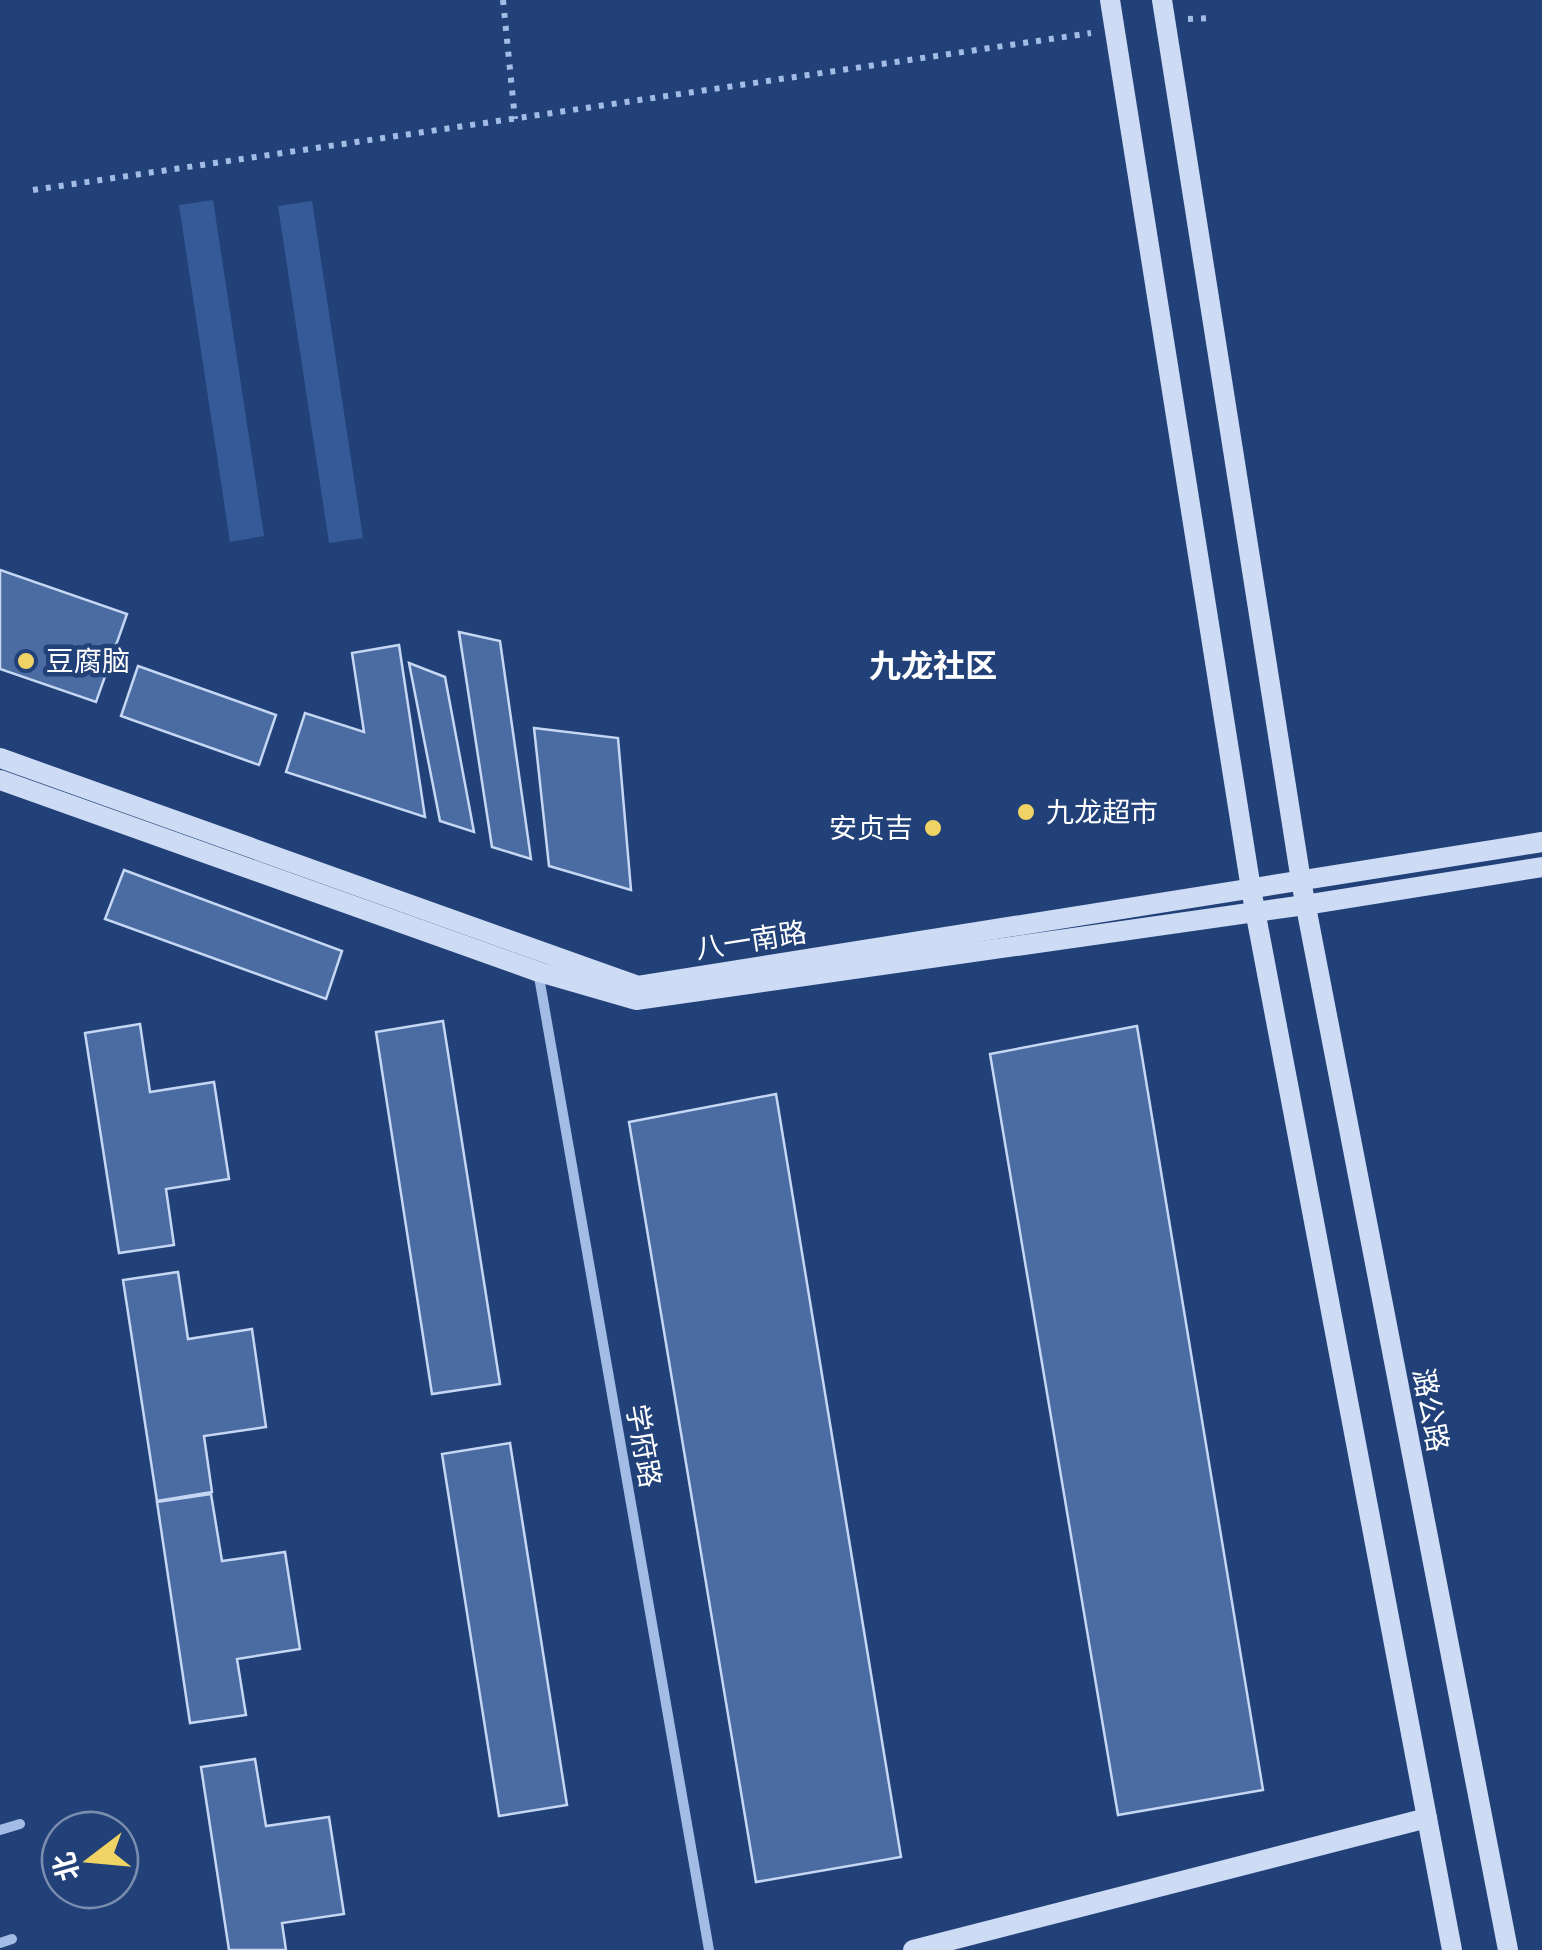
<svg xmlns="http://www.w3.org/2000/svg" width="1542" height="1950" font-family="Quicksand,'Noto Sans SC',sans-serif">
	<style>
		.green { fill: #355a97 }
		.building { fill: #4b6ba3; stroke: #c6d7f4; stroke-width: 2.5 }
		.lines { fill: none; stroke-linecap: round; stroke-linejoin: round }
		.path { stroke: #a3bce5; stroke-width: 6; stroke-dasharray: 5 8; stroke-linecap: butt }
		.street { stroke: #a3bce5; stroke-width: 10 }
		.secondary { stroke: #cddbf4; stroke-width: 20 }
		.poi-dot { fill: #f0d365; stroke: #224179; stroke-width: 4 }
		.labels { text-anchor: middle; stroke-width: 9; stroke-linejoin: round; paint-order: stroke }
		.poi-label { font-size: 28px; fill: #fff; stroke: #224179; text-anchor: start }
		.street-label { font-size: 28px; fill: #fff; stroke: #224179 }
		.quarter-label { font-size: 32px; font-weight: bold; fill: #fff; stroke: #224179 }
	</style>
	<rect width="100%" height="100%" fill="#224179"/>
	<g class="green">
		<polygon points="213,200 264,536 230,542 179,205"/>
		<polygon points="312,201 363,538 329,543 278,206"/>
	</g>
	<g class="building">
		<polygon points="0,570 127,614 96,702 0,669"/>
		<polygon points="459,632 500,641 531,859 492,847"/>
		<polygon points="399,645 425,817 286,772 305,713 364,732 352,653"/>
		<polygon points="409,663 445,677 474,832 440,821"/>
		<polygon points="138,666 276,715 259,765 121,716"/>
		<polygon points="534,728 618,738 631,890 549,866"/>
		<polygon points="124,870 342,951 326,999 105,919"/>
		<polygon points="443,1021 500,1384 432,1394 376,1032"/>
		<polygon points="140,1024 150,1092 214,1082 229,1179 166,1189 174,1245 119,1253 85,1033"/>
		<polygon points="1137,1026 1263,1790 1118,1815 990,1054"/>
		<polygon points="776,1094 901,1857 756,1882 629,1122"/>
		<polygon points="178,1272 188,1339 252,1329 266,1427 204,1436 212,1492 157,1501 123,1280"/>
		<polygon points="510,1443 567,1805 499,1816 442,1454"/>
		<polygon points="211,1494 222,1561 285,1552 300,1649 237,1659 246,1715 190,1723 157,1502"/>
		<polygon points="255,1759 266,1826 329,1817 344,1914 282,1923 286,1950 229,1950 201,1767"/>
	</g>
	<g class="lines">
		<g class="path">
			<polyline points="503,0 515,119"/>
			<polyline points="1188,19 1212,18"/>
			<polyline points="33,190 1091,33"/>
		</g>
		<g class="street">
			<polyline points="538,971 709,1950"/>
			<polyline points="0,1830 20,1824"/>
			<polyline points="0,1943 12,1939"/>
		</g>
		<g class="secondary">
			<polyline points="1110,0 1251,889 1452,1950"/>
			<polyline points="1162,0 1301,881 1508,1950"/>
			<polyline points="0,758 638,986 1542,842"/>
			<polyline points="0,780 539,972 636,1000 1305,905 1542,867"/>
			<polyline points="913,1950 1427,1818"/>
		</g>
	</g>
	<g class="poi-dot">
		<circle cx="26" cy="661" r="10"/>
		<circle cx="1026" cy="812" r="10"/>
		<circle cx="933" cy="828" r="10"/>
	</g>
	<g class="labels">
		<g class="poi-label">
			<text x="46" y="671">豆腐脑</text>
			<text x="1046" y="822">九龙超市</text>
			<text x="913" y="838" text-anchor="end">安贞吉</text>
		</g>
		<g class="street-label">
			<text transform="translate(751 940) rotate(-9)" y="10">八一南路</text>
			<text transform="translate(1431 1410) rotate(79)" y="10">潞公路</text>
			<text transform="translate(644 1446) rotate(80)" y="10">学府路</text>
		</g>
		<g class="quarter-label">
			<text x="933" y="677">九龙社区</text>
		</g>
	</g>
	<g transform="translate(90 1860) rotate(254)"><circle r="48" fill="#224179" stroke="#7a8daf" stroke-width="2.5"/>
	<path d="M0-8L18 38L0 25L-18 38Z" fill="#f0d365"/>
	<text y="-15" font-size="28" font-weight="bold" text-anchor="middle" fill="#ffffff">北</text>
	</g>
</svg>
